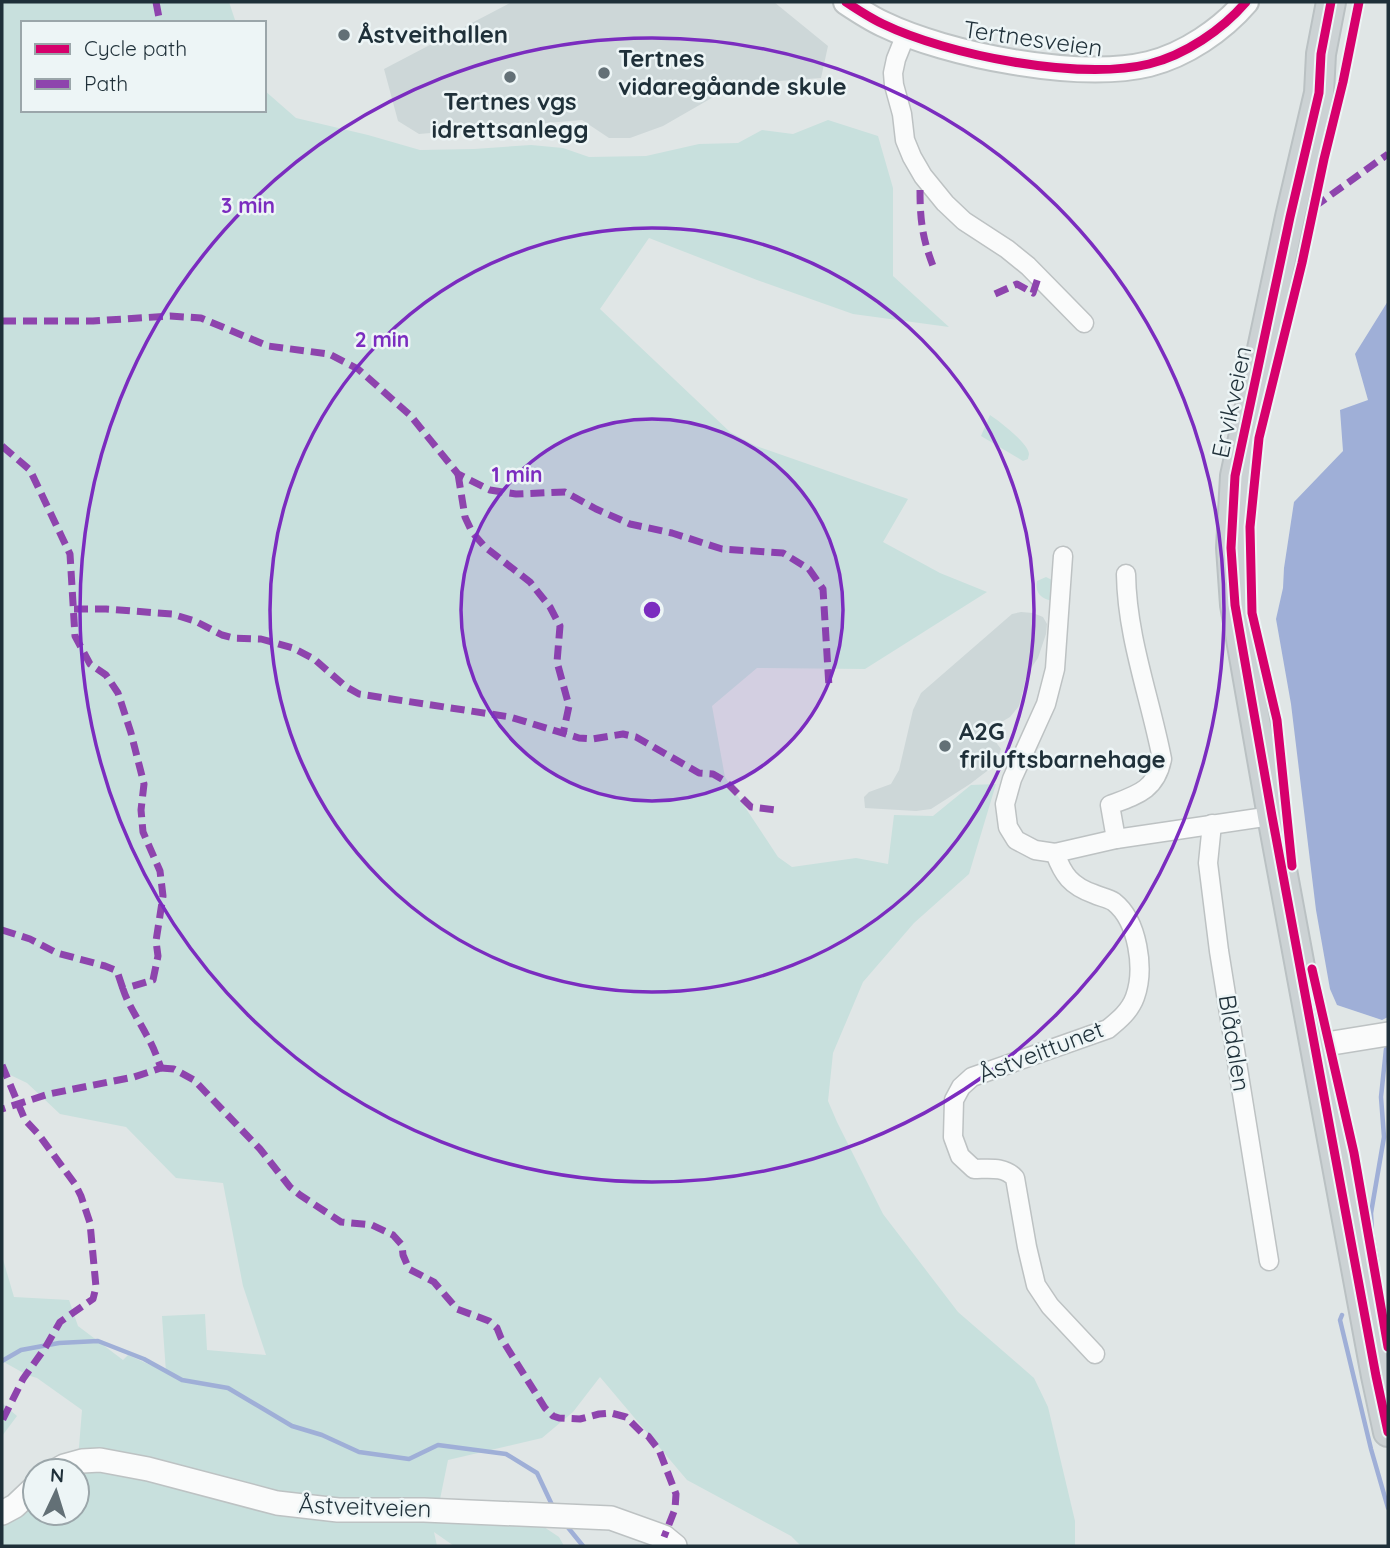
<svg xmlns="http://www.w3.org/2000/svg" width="1390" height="1548" font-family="Quicksand,sans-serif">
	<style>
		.built { fill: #cdd7d8 }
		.green { fill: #c8e0dd }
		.water { fill: #9fafd7 }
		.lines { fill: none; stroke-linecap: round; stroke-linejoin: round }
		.stream { stroke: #9fafd7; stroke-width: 4.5 }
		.minor-casing { stroke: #bdc2c3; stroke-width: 21 }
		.tertiary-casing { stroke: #bdc2c3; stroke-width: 26 }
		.secondary-casing { stroke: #bec4c5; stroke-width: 28 }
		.primary-casing { stroke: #bac1c3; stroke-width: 32 }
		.minor { stroke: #fafbfb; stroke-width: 18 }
		.tertiary { stroke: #fafbfb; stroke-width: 23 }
		.secondary { stroke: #fafbfb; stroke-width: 24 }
		.primary { stroke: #ccd2d4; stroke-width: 28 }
		.quiet { stroke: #8e44ad; stroke-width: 7; stroke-dasharray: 14 7; stroke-linecap: butt }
		.cycleway-casing { stroke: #edf5f6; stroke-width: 13 }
		.cycleway { stroke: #d6006c; stroke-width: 9 }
		.ring { fill: none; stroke: #7b2cbf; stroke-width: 3.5 }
		.poi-dot { fill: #637076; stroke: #edf5f6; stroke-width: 2.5 }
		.labels { text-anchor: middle; stroke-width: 5; stroke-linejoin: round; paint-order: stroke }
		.poi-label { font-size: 24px; font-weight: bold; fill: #1f3039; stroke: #edf5f6; text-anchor: start }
		.street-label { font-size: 24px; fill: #1f3039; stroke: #edf5f6 }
		.centre { fill: #7b2cbf; stroke: #edf5f6; stroke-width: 3.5 }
		.ring-label { font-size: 21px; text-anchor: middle; font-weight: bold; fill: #7b2cbf; stroke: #edf5f6; stroke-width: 5; stroke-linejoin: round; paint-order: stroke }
	</style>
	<rect width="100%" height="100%" fill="#e0e6e6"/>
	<g class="built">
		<polygon points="512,2 774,2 828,46 821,78 736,84 663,126 630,138 609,138 582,120 419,134 398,121 384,69"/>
		<polygon points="1021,612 1033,613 1043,617 1047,624 1046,634 1038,658 1027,674 1019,706 1010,717 998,724 992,737 1001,749 995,765 970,784 931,809 916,811 865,808 864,797 869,792 891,784 899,770 913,710 921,693 1012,614"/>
	</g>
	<g class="green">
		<polygon points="2,2 229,2 236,23 23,23 23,110 264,110 264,90 296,118 368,135 420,150 474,149 531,145 563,148 589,157 646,156 699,144 738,143 762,130 793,134 828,120 878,136 893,188 893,276 949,327 853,314 757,280 649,238 600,309 730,432 756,446 908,499 883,542 940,573 987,592 865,669 757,668 712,706 725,777 778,857 792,867 856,858 888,864 894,815 933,816 971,785 996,784 969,874 914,923 863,982 833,1053 828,1101 837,1122 883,1214 958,1312 1034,1378 1048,1407 1075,1521 1075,1546 801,1546 791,1536 687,1480 600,1377 573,1412 542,1438 448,1460 438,1509 529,1517 559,1537 564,1546 454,1546 434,1532 437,1546 2,1546 2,1523 35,1501 35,1513 77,1513 77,1471 82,1410 37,1378 27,1375 2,1361 2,1256 14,1297 69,1300 78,1326 123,1360 128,1355 166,1372 162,1316 205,1314 207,1350 266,1355 243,1286 223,1183 176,1178 126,1127 60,1114 27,1083 2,1071"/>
		<path d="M990,415C999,421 1028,443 1029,454C1029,455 1028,457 1028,459L1023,461L981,436Z"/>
		<path d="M1046,577L1054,581L1052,601C1041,598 1035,594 1037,581Z"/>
		<polygon points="2,1403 17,1416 2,1436"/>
	</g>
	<polygon class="water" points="1388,301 1388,1017 1382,1020 1337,1005 1330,989 1316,910 1291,704 1276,619 1283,588 1284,568 1294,502 1343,451 1340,410 1368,400 1355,354"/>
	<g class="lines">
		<g class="stream">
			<polyline points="1376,1268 1377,1260 1372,1233 1371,1213 1384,1137 1381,1097 1386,1049"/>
			<polyline points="1342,1315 1340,1320 1371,1449 1388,1508"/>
			<polyline points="2,1361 21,1350 59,1343 98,1341 144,1359 182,1380 228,1388 292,1426 322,1435 359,1452 409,1459 438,1445 506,1454 537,1473 553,1507"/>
			<polyline points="566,1525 583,1546"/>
		</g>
		<defs>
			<g id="minor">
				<polyline points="906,34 896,59 893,73 894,85 902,114 905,140 912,157 923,176 945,203 964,221 1007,249 1028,266 1084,323"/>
				<polyline points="1063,556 1055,669 1046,704 1012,779 1005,804 1008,827 1016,840 1035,850 1055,853 1116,839 1272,816"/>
				<polyline points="1212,824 1208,863 1219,951 1269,1261"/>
				<path d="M1116,839L1110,805C1137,795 1156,790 1162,759C1150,697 1127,638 1126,574"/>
				<path d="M1055,853C1063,875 1071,886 1094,894C1100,897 1108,898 1114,902C1138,921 1145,969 1135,997C1130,1011 1119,1020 1108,1029L972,1077L961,1087L954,1100L953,1137L960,1156L974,1169C989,1169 1004,1166 1015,1178L1027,1247L1036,1285L1050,1306L1095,1354"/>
			</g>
			<g id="tertiary">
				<polyline points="1314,1046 1388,1034"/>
				<polyline points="55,1471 64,1466 82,1461 100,1460 148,1469 277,1503 338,1510 424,1510 611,1518 664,1537 675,1546"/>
				<polyline points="2,1513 15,1506 35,1487"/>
			</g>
			<path id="secondary" d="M846,2C858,10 870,18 883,24C947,55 1079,81 1149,64C1185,55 1222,30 1246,2"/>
			<polyline id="primary" points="1331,2 1321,54 1319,93 1290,217 1235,476 1231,548 1235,605 1272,816 1376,1376 1388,1432"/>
		</defs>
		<use href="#minor" class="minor-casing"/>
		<use href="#tertiary" class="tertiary-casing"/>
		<use href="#secondary" class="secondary-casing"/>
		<use href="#primary" class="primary-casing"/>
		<use href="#minor" class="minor"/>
		<use href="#tertiary" class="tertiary"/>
		<use href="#secondary" class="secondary"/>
		<use href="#primary" class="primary"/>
		<g class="quiet">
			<polyline points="156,2 160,23"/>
			<path d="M920,190C920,223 923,241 935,271"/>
			<polyline points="1314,207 1388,154"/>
			<polyline points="995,294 1017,284 1033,293 1038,278"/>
			<polyline points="2,321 93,321 170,316 201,318 268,346 329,354 358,369 410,415 458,474 490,490 516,494 565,492 596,509 630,524 672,533 722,549 783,553 809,569 823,589 829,687"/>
			<path d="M2,446L30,470L70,554L75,636L90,664L106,675L118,693L131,733L144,784L141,810L143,832L160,871L163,896L156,941L158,956L153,980L123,989C129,1007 139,1020 147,1036C153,1046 157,1057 161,1068L134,1077L49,1094L2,1109"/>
			<polyline points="458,474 465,517 472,532 485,547 530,582 550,607 560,626 557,662 569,706 563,734"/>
			<polyline points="74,609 106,609 172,614 195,621 222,635 233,638 261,639 293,648 314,659 345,686 359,694 510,717 579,738 592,739 623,734 636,737 699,773 713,774 725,781 751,807 776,810"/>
			<polyline points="2,930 30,939 57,953 105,966 115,970 118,974 123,989"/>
			<polyline points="2,1065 25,1120 39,1135 75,1184 81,1196 90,1223 96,1287 93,1299 60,1322 45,1348 23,1379 2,1421"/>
			<polyline points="161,1068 174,1069 194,1080 260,1149 290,1187 300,1195 341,1222 372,1225 393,1235 402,1245 403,1255 409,1269 434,1282 457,1309 489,1321 497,1328 501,1338 545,1408 553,1416 559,1418 580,1419 599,1414 611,1413 626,1417 643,1434 648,1436 659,1450 676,1494 675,1509 664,1537"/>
		</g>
		<defs>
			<g id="cycleway">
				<path d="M846,2C858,10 870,18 883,24C947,55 1079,81 1149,64C1185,55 1222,30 1246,2"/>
				<polyline points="1331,2 1321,54 1319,93 1290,217 1235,476 1231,548 1235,605 1272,816 1376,1376 1388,1432"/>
				<polyline points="1292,866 1277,720 1252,613 1250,527 1259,438 1302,263 1324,159 1343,82 1359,2"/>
				<polyline points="1312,969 1354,1153 1388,1347"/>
			</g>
		</defs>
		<use href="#cycleway" class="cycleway-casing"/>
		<use href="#cycleway" class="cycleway"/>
	</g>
	<circle cx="652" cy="610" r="191" fill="#7b2cbf" fill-opacity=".12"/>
	<g class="ring">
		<circle cx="652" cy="610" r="191"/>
		<circle cx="652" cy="610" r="382"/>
		<circle cx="652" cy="610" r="572"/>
	</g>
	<g class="poi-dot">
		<circle cx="344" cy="35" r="7"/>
		<circle cx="604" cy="73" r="7"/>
		<circle cx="510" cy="77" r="7"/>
		<circle cx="945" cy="746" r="7"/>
	</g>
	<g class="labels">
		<g class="poi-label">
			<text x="358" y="43">Åstveithallen</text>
			<text x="618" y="67">Tertnes<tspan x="618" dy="28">vidaregåande skule</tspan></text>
			<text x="510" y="110" text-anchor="middle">Tertnes vgs<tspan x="510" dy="28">idrettsanlegg</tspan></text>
			<text x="959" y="740">A2G<tspan x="959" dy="28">friluftsbarnehage</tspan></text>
		</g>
		<g class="street-label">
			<text transform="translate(1033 39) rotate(8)" y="8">Tertnesveien</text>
			<text transform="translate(1232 402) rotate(-78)" y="8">Ervikveien</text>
			<text transform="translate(1234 1043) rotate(81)" y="8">Blådalen</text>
			<text transform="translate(1041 1052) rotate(-21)" y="8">Åstveittunet</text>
			<text transform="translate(365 1507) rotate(2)" y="8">Åstveitveien</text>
		</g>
	</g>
	<circle cx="652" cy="610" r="10" class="centre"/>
	<g class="ring-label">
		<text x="248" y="213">3 min</text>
		<text x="382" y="347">2 min</text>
		<text x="517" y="482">1 min</text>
	</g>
	<rect width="1390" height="1548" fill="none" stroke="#1f3039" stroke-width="7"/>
	<rect x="21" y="21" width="245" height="91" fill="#edf5f6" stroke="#9ba6aa" stroke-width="2"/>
	<rect x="35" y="44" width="35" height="10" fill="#d6006c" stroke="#9ba6aa" stroke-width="2"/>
	<text x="84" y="56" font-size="21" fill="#1f3039">Cycle path</text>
	<rect x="35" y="79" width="35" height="10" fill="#8e44ad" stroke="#9ba6aa" stroke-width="2"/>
	<text x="84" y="91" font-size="21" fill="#1f3039">Path</text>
	<g transform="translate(56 1492) rotate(4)"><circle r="33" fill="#edf5f6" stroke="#9ba6aa" stroke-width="2"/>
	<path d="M0-5L12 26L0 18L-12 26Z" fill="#637076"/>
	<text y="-10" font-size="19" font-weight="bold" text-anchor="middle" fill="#1f3039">N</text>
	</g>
</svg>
